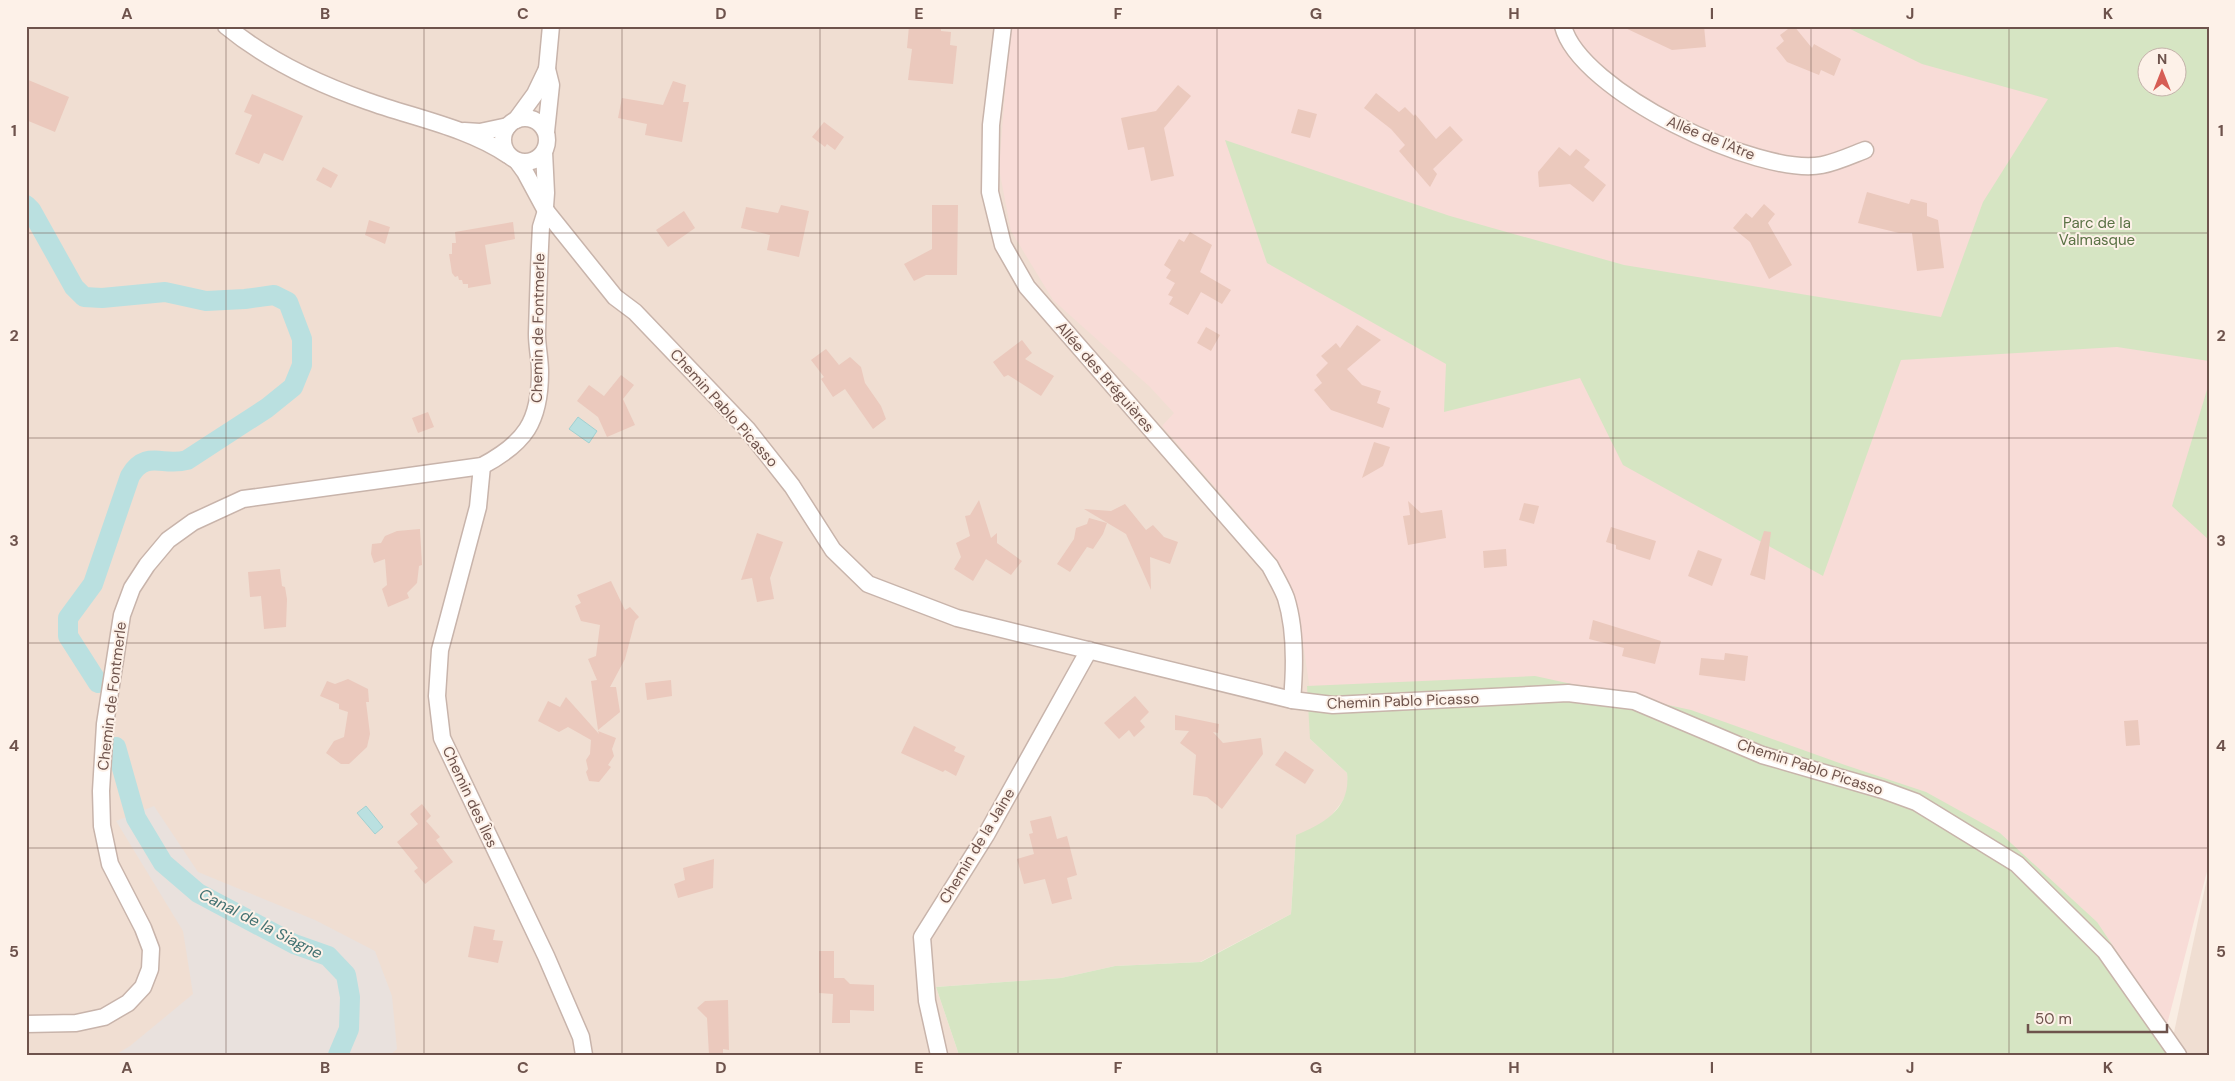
<svg xmlns="http://www.w3.org/2000/svg" width="2235" height="1081" font-family="'DM Sans',sans-serif">
	<style>
		.residential { fill: #f0ded2 }
		.commercial { fill: #f8dcd7; fill-rule: evenodd }
		.industrial { fill: #e9e1dd }
		.green { fill: #d6e5c3; fill-rule: evenodd }
		.water { fill: #bae0e0; stroke: #a1d1d1 }
		.lines { fill: none; stroke-linecap: round; stroke-linejoin: round }
		.canal { stroke: #bae0e0; stroke-width: 20 }
		.building { fill: #ebc9bd }
		.minor-casing { stroke: #c8b4ab; stroke-width: 19 }
		.minor { stroke: #fff; stroke-width: 16 }
		.grid { fill: none; stroke: #6e534c; stroke-width: 1; stroke-opacity: 0.55 }
		.labels { text-anchor: middle; stroke-width: 4; stroke-linejoin: round; paint-order: stroke }
		.street-label { font-size: 15px; fill: #6e534c; stroke: #fdf1e8 }
		.park-label { font-size: 15px; fill: #5a7245; stroke: #fdf1e8 }
		.water-label { font-size: 16px; font-style: italic; fill: #427272; stroke: #fdf1e8 }
		.neatline { fill: none; stroke: #6e534c; stroke-width: 2 }
		.grid-label { font-size: 16px; text-anchor: middle; font-weight: bold; fill: #6e534c }
	</style>
	<rect width="100%" height="100%" fill="#f9ede3"/>
	<g class="residential">
		<polygon points="26,26 1844,26 1446,364 1310,739 1347,773 1349,788 1342,802 1331,816 1317,827 1296,836 1291,914 1200,962 1115,966 1061,978 936,987 959,1055 26,1055"/>
		<polygon points="2209,869 2209,1055 2186,1055 2173,1037"/>
	</g>
	<path class="commercial" d="M1010,26H2209V864L2164,1036L1312,703L1301,630L1290,585L1267,547L1162,426L1174,413L1150,387L1053,300L1011,231L999,169ZM2148,58H2178V88H2148Z"/>
	<polygon class="industrial" points="154,806 198,872 315,920 375,951 392,996 397,1049 390,1055 115,1055 130,1046 193,994 183,931 116,821"/>
	<g class="green">
		<path d="M1844,26H2209V361L2117,347L1901,360L1823,576L1623,465L1580,378L1444,412L1446,364L1267,263L1225,140L1450,216L1624,265L1941,317L1983,202L2048,99L1922,64ZM2148,58H2178V88H2148Z"/>
		<polygon points="2209,383 2209,540 2172,506"/>
		<path d="M1535,676L1691,710L1845,765L1926,792L2000,833L2097,922L2186,1055H959L936,987L1061,978L1115,966L1201,962L1291,914L1296,835C1325,823 1351,808 1347,773L1310,739L1307,686Z"/>
	</g>
	<g class="water">
		<polygon points="578,417 597,431 589,443 569,429"/>
		<polygon points="366,806 383,827 375,834 357,813"/>
	</g>
	<g class="lines">
		<g class="canal">
			<path d="M26,205L31,210L74,287L84,297L102,298L165,292L206,301L245,299L274,295L288,302L302,339V365L293,387L267,408L187,460C163,467 146,449 130,476L93,584L68,618V636L98,683"/>
			<polyline points="116,747 136,818 163,863 198,893 294,944 328,956 346,975 350,997 349,1029 338,1055"/>
		</g>
	</g>
	<g class="building">
		<polygon points="909,26 941,26 941,31 951,32 950,45 957,46 953,84 908,80 912,49 907,48"/>
		<polygon points="1621,26 1704,26 1706,47 1672,50"/>
		<polygon points="1792,26 1794,26 1812,48 1814,44 1841,59 1834,76 1821,70 1819,75 1787,62 1776,48 1784,41 1780,35"/>
		<polygon points="26,79 69,97 55,132 26,120"/>
		<polygon points="673,81 686,85 683,102 689,102 682,142 645,135 647,124 618,118 622,98 663,105"/>
		<polygon points="1178,85 1191,96 1164,128 1174,176 1151,181 1144,147 1128,150 1121,118 1156,111"/>
		<polygon points="1376,93 1399,112 1405,107 1414,116 1415,114 1436,139 1450,126 1463,140 1433,169 1437,174 1430,187 1399,151 1405,145 1391,129 1364,108"/>
		<polygon points="252,94 303,116 283,161 264,153 259,164 235,154 252,115 244,112"/>
		<polygon points="1298,109 1317,114 1310,138 1291,133"/>
		<polygon points="824,122 844,137 835,150 827,144 825,147 812,137"/>
		<polygon points="1559,147 1570,156 1576,149 1590,160 1584,167 1606,185 1593,202 1570,184 1539,187 1538,172"/>
		<polygon points="323,167 338,175 331,188 316,180"/>
		<polygon points="1867,192 1909,204 1911,199 1927,203 1927,216 1938,220 1944,268 1917,271 1912,233 1899,233 1858,223"/>
		<polygon points="1764,204 1775,214 1768,223 1792,265 1769,279 1750,242 1733,228 1746,213 1752,218"/>
		<polygon points="781,205 809,211 799,257 767,250 770,235 741,228 746,207 778,213"/>
		<polygon points="932,205 958,205 957,275 926,275 914,281 904,264 932,249"/>
		<polygon points="684,211 695,228 668,247 656,230"/>
		<polygon points="369,220 390,227 385,244 365,235"/>
		<polygon points="513,222 515,239 485,245 491,284 468,288 468,284 463,284 462,280 459,280 458,276 455,277 452,273 449,254 452,254 452,243 456,243 455,232"/>
		<polygon points="1190,232 1212,245 1200,272 1231,290 1222,304 1201,292 1188,315 1169,304 1173,297 1168,295 1175,283 1166,278 1171,270 1164,265 1179,239 1184,242"/>
		<polygon points="1357,325 1381,340 1347,369 1362,385 1381,391 1377,403 1390,408 1383,428 1331,410 1314,390 1322,383 1316,375 1328,363 1321,356 1336,343 1340,348"/>
		<polygon points="1206,327 1220,335 1211,351 1197,343"/>
		<polygon points="1022,340 1032,353 1025,359 1054,376 1041,396 1008,375 1004,377 993,362"/>
		<polygon points="826,349 839,365 850,357 861,367 865,383 881,406 886,419 873,429 845,389 833,397 821,379 824,377 811,360"/>
		<polygon points="621,375 634,385 623,399 635,425 607,437 598,417 577,401 589,385 604,396"/>
		<polygon points="428,412 434,427 418,433 412,418"/>
		<polygon points="1374,442 1390,447 1383,466 1362,478"/>
		<polygon points="979,500 991,538 997,533 997,543 1022,561 1011,575 986,559 973,581 954,569 961,557 956,543 970,536 965,516 970,515"/>
		<polygon points="1408,501 1421,513 1442,510 1446,538 1408,545 1403,516 1410,515"/>
		<polygon points="1524,503 1539,506 1534,524 1519,520"/>
		<polygon points="1125,504 1146,530 1153,525 1164,537 1178,542 1170,564 1150,557 1151,590 1126,534 1084,509 1111,511"/>
		<polygon points="1089,518 1107,523 1103,534 1093,549 1087,547 1070,572 1057,564 1074,539 1076,528 1087,524"/>
		<polygon points="1611,527 1656,541 1650,560 1616,549 1616,545 1606,542"/>
		<polygon points="420,529 422,565 419,566 417,583 407,593 409,598 388,607 382,589 387,585 385,559 374,563 371,554 372,544 381,543 385,536 397,531"/>
		<polygon points="1764,531 1771,532 1765,580 1750,575"/>
		<polygon points="757,533 783,542 770,578 774,599 757,602 752,578 741,580"/>
		<polygon points="1506,549 1507,566 1484,568 1483,551"/>
		<polygon points="1698,550 1722,559 1712,586 1688,576"/>
		<polygon points="280,569 282,586 285,587 287,599 286,627 264,629 261,596 250,597 248,572"/>
		<polygon points="611,581 625,610 630,607 639,617 635,621 625,659 610,687 616,687 620,712 598,730 591,681 597,680 588,659 596,656 600,625 581,621 575,606 581,603 577,595"/>
		<polygon points="1593,620 1661,641 1655,664 1622,656 1624,648 1589,639"/>
		<polygon points="1725,653 1748,656 1745,681 1699,675 1701,658 1724,660"/>
		<polygon points="348,679 368,689 369,702 366,702 370,734 367,747 349,764 341,764 326,753 334,741 344,737 348,712 339,709 339,704 320,696 327,681 335,684"/>
		<polygon points="671,680 672,696 647,700 645,683"/>
		<polygon points="1135,696 1149,712 1140,721 1145,727 1134,737 1129,730 1119,739 1104,723"/>
		<polygon points="566,697 599,734 598,731 616,738 612,749 614,756 608,765 611,767 599,782 589,781 586,772 588,769 586,760 590,754 591,740 568,727 559,732 538,721 548,701 560,707"/>
		<polygon points="1175,715 1219,724 1218,733 1213,732 1223,743 1261,738 1263,754 1222,809 1207,797 1193,795 1196,755 1180,743 1189,731 1175,730"/>
		<polygon points="2138,720 2140,745 2126,746 2124,721"/>
		<polygon points="914,726 956,747 954,751 965,756 956,776 945,770 943,772 901,753"/>
		<polygon points="1285,751 1314,770 1305,784 1275,765"/>
		<polygon points="422,804 431,816 426,821 440,837 436,840 453,862 425,884 414,871 418,868 397,842 418,824 410,814"/>
		<polygon points="1051,816 1057,839 1067,836 1077,875 1067,878 1072,899 1052,904 1045,879 1024,884 1017,859 1034,854 1029,834 1033,833 1030,821"/>
		<polygon points="714,859 713,888 678,898 674,884 685,880 683,868"/>
		<polygon points="474,926 495,930 493,940 503,941 498,963 468,957"/>
		<polygon points="819,951 834,951 834,978 844,978 850,984 874,985 874,1011 850,1010 850,1023 832,1023 833,994 819,993"/>
		<polygon points="728,1000 729,1050 723,1049 723,1055 709,1055 707,1018 697,1008 705,1001"/>
	</g>
	<g class="lines">
		<defs>
			<g id="minor">
				<path d="M226,26C266,59 318,84 367,101C414,118 466,127 508,155"/>
				<path d="M1003,26L991,125L990,192L1003,245L1027,287L1270,566C1275,576 1282,587 1286,598C1296,630 1295,667 1292,700"/>
				<path d="M1563,26C1579,91 1759,177 1822,165C1837,162 1852,155 1865,150"/>
				<circle cx="525" cy="140" r="22"/>
				<polyline points="516,120 535,94 547,69"/>
				<polyline points="464,131 480,132 508,126"/>
				<polyline points="546,132 551,85 547,69 551,26"/>
				<polyline points="544,152 546,193 545,207"/>
				<polyline points="517,161 525,172 546,211 615,297 635,312 747,429 792,486 833,550 868,584 957,618 1292,700 1333,705 1568,693 1634,701 1762,755 1883,790 1916,802 2017,864 2105,951 2178,1055"/>
				<polyline points="482,466 478,507 440,650 437,696 442,738 546,956 581,1037 584,1055"/>
				<path d="M26,1024L76,1023L104,1017L128,1003L143,987L150,969L151,949L143,928L110,864L102,826L101,791L105,724L122,615L132,588L147,565L168,540L193,522L243,499L482,466C525,443 540,422 540,372C540,359 537,347 537,334C538,298 539,262 541,227L546,211"/>
				<polyline points="939,1055 927,1001 922,937 986,835 1089,650"/>
			</g>
		</defs>
		<use href="#minor" class="minor-casing"/>
		<use href="#minor" class="minor"/>
	</g>
	<path class="grid" d="M226,26V1055M424,26V1055M622,26V1055M820,26V1055M1018,26V1055M1217,26V1055M1415,26V1055M1613,26V1055M1811,26V1055M2009,26V1055M26,233H2209M26,438H2209M26,643H2209M26,848H2209"/>
	<g class="labels">
		<g class="street-label">
			<text transform="translate(1711 138) rotate(22)" y="5">Allée de l'Atre</text>
			<text transform="translate(538 328) rotate(-89)" y="5">Chemin de Fontmerle</text>
			<text transform="translate(1105 377) rotate(49)" y="5">Allée des Bréguières</text>
			<text transform="translate(724 408) rotate(48)" y="5">Chemin Pablo Picasso</text>
			<text transform="translate(112 696) rotate(-83)" y="5">Chemin de Fontmerle</text>
			<text transform="translate(1403 701) rotate(-2)" y="5">Chemin Pablo Picasso</text>
			<text transform="translate(1810 767) rotate(18)" y="5">Chemin Pablo Picasso</text>
			<text transform="translate(470 797) rotate(65)" y="5">Chemin des Îles</text>
			<text transform="translate(977 846) rotate(-59)" y="5">Chemin de la Jaine</text>
		</g>
		<g class="park-label">
			<text x="2097" y="228">Parc de la<tspan x="2097" dy="17">Valmasque</tspan></text>
		</g>
		<g class="water-label">
			<text transform="translate(261 923) rotate(27)" y="6">Canal de la Siagne</text>
		</g>
	</g>
	<rect width="2235" height="1081" fill="none" stroke="#fdf1e8" stroke-width="55"/>
	<g transform="translate(2162 72)"><circle r="24" fill="#fdf1e8" stroke="#c4b2aa"/>
	<path d="M0-4L9 19L0 12L-9 19Z" fill="#d65d54"/>
	<text y="-8" font-size="14" font-weight="bold" text-anchor="middle" fill="#6e534c">N</text>
	</g>
	<path d="M2028 1024v8h139v-8" fill="none" stroke="#6e534c" stroke-width="2.5"/>
	<text x="2035" y="1024" font-size="15" fill="#6e534c" stroke="#fdf1e8" stroke-width="4" paint-order="stroke">50 m</text>
	<rect x="28" y="28" width="2180" height="1026" class="neatline"/>
	<g class="grid-label">
		<text x="127" y="19">A</text>
		<text x="325" y="19">B</text>
		<text x="523" y="19">C</text>
		<text x="721" y="19">D</text>
		<text x="919" y="19">E</text>
		<text x="1118" y="19">F</text>
		<text x="1316" y="19">G</text>
		<text x="1514" y="19">H</text>
		<text x="1712" y="19">I</text>
		<text x="1910" y="19">J</text>
		<text x="2108" y="19">K</text>
		<text x="14" y="136">1</text>
		<text x="2221" y="136">1</text>
		<text x="14" y="341">2</text>
		<text x="2221" y="341">2</text>
		<text x="14" y="546">3</text>
		<text x="2221" y="546">3</text>
		<text x="14" y="751">4</text>
		<text x="2221" y="751">4</text>
		<text x="14" y="957">5</text>
		<text x="2221" y="957">5</text>
		<text x="127" y="1073">A</text>
		<text x="325" y="1073">B</text>
		<text x="523" y="1073">C</text>
		<text x="721" y="1073">D</text>
		<text x="919" y="1073">E</text>
		<text x="1118" y="1073">F</text>
		<text x="1316" y="1073">G</text>
		<text x="1514" y="1073">H</text>
		<text x="1712" y="1073">I</text>
		<text x="1910" y="1073">J</text>
		<text x="2108" y="1073">K</text>
	</g>
</svg>
